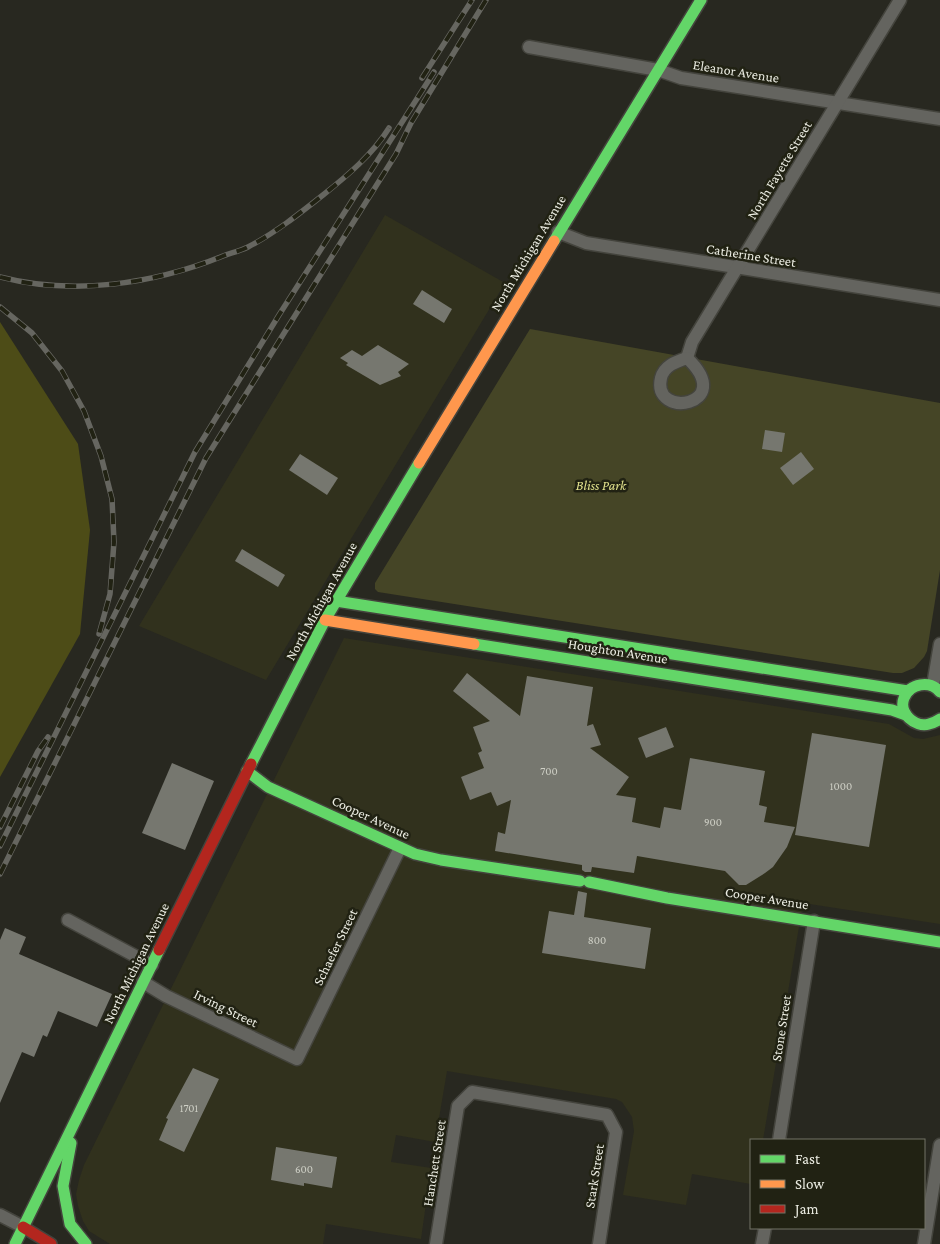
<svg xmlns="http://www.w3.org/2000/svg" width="940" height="1244" font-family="'Crimson Pro',serif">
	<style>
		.built { fill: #31311d }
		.green { fill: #454526 }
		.water { fill: #4d4c17 }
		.building { fill: #76776f }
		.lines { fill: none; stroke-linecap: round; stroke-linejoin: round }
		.street-casing { stroke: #44443d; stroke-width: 15 }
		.fast-casing { stroke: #44443d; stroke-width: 14 }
		.slow-casing { stroke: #44443d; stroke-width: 14 }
		.jam-casing { stroke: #44443d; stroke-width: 14 }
		.street { stroke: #64645f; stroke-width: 12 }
		.fast { stroke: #63d668; stroke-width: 11 }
		.slow { stroke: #ff974d; stroke-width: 11 }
		.jam { stroke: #b3261e; stroke-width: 11 }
		.rail-casing { stroke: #666660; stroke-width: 5.5 }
		.rail { stroke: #212213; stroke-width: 4; stroke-dasharray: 11; stroke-linecap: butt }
		.labels { text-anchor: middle; stroke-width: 5; stroke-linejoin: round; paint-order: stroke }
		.number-label { font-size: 11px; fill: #cecfc5 }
		.street-label { font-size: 14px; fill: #ebece2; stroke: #212213 }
		.park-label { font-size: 14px; font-style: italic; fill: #e1e18c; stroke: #212213 }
	</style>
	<rect width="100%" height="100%" fill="#282820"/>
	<g class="built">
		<polygon points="385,215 505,283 266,680 139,626"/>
		<polygon points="344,638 889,724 914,738 923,739 940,735 940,924 803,903 763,1140 751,1140 751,1184 692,1174 686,1205 623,1195 634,1131 632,1117 622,1102 616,1099 447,1071 435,1142 396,1135 391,1162 431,1168 421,1239 326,1224 323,1244 110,1244 89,1231 83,1221 78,1206 76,1194 79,1180 84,1165"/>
	</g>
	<polygon class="green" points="530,329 940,403 940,570 927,651 924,657 914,668 902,673 893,673 378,592 375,589 375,583"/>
	<polygon class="water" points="0,322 78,444 90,530 80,634 0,777"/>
	<g class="building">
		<polygon points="422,290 452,309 444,323 413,304"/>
		<polygon points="378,345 409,364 398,372 401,376 380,385 346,365 348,363 340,358 352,350 362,356"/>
		<polygon points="765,430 785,433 782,452 762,449"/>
		<polygon points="801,452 814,469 793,485 780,468"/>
		<polygon points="300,454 338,478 327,495 289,470"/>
		<polygon points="242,549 285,575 278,587 235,561"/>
		<polygon points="467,673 520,716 527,676 593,687 587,726 593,724 601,745 590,748 629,777 616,795 636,798 632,822 660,828 664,807 681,810 690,758 765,771 759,805 767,807 764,822 795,827 787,847 773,867 765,873 746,885 739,885 725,871 637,856 634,873 592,867 591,872 585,872 582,870 582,865 495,851 498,832 505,834 511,800 497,806 491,792 470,800 461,777 484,768 478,753 482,751 473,727 490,721 453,691"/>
		<polygon points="666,727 674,747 646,758 638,738"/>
		<polygon points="812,733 886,745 869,847 795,835"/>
		<polygon points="172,763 214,781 185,850 142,833"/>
		<polygon points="578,891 587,893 584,917 651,928 645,969 542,953 549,911 574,915"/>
		<polygon points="5,928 26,937 19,954 112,994 97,1027 58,1011 47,1037 43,1035 34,1057 22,1052 0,1103 0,940"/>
		<polygon points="193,1068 219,1079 184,1152 159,1140 168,1119 166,1118"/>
		<polygon points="276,1147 337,1157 332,1188 304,1183 304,1186 271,1180"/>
	</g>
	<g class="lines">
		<defs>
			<g id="street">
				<polyline points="529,47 658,70 681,78 940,119"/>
				<polyline points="558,232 586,243 940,300"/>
				<polyline points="687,358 692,342 900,0"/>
				<path d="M687,358C738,406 651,420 661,378C664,366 675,362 687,358Z"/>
				<polyline points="933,685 940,644"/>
				<polyline points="68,920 152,965"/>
				<polyline points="143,982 166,996 297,1059 400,848"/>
				<polyline points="779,1140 814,921"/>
				<polyline points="0,1215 23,1227"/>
				<polyline points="436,1244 458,1106 472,1092 607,1115 616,1132 599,1244"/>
				<polyline points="762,1244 765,1228"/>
				<polyline points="924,1244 940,1145"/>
			</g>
			<g id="fast">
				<polyline points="554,241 701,0"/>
				<polyline points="336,601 908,691"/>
				<polyline points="474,644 892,710 906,715"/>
				<path d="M940,692C930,680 910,683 904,698C898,713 915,728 929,724C933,723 937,721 940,719"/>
				<polyline points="251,764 325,620 419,463"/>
				<polyline points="247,771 268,787 415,854 441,860 580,881"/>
				<polyline points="589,882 667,898 940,942"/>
				<polyline points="71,1143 63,1186 70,1224 86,1244"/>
				<polyline points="15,1244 159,950"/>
			</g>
			<g id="slow">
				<polyline points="419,463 554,241"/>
				<polyline points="325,620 474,644"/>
			</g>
			<g id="jam">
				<polyline points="159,950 251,764"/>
				<polyline points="23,1227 51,1244"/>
			</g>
		</defs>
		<use href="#street" class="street-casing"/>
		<use href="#fast" class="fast-casing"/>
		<use href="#slow" class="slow-casing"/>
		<use href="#jam" class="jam-casing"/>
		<use href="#street" class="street"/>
		<use href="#fast" class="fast"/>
		<use href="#slow" class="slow"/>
		<use href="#jam" class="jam"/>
		<defs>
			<g id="rail">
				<polyline points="422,78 472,0"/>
				<path d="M0,277C73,296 154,284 223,256C231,253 240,251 248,247C275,233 299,214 323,195C347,176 373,154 389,128"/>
				<polyline points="0,307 32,333 62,371 84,411 101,456 112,499 114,542 110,594 99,634"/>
				<polyline points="0,827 38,751 48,737"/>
				<polyline points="0,846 195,452 279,315 434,72"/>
				<polyline points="0,874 206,458 396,154 411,123 486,0"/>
			</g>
		</defs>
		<use href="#rail" class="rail-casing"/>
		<use href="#rail" class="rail"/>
	</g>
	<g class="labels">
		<g class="number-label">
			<text x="549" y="775">700</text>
			<text x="841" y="790">1000</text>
			<text x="713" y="826">900</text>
			<text x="597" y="944">800</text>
			<text x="189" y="1112">1701</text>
			<text x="304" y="1173">600</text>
		</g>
		<g class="street-label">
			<text transform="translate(736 71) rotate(9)" y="5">Eleanor Avenue</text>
			<text transform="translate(779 170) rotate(-59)" y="5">North Fayette Street</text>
			<text transform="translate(528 253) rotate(-59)" y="5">North Michigan Avenue</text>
			<text transform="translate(751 255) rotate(9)" y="5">Catherine Street</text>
			<text transform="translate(321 601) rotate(-61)" y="5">North Michigan Avenue</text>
			<text transform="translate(618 651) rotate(9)" y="5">Houghton Avenue</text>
			<text transform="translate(371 817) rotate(25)" y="5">Cooper Avenue</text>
			<text transform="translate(767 898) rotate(9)" y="5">Cooper Avenue</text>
			<text transform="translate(335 947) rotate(-64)" y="5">Schaefer Street</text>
			<text transform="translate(136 963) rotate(-64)" y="5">North Michigan Avenue</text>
			<text transform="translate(226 1008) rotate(26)" y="5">Irving Street</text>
			<text transform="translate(781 1028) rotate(-81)" y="5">Stone Street</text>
			<text transform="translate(434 1163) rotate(-81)" y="5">Hanchett Street</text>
			<text transform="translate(594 1176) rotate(-81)" y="5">Stark Street</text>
		</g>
		<g class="park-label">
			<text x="601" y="490">Bliss Park</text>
		</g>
	</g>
	<rect x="750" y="1139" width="175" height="90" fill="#212213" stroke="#727366"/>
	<rect x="760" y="1155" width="25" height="8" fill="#63d668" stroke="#727366"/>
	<text x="795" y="1164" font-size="15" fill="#ebece2">Fast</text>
	<rect x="760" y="1180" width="25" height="8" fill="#ff974d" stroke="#727366"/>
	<text x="795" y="1189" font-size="15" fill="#ebece2">Slow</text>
	<rect x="760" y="1205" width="25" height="8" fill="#b3261e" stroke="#727366"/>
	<text x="795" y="1214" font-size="15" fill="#ebece2">Jam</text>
</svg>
